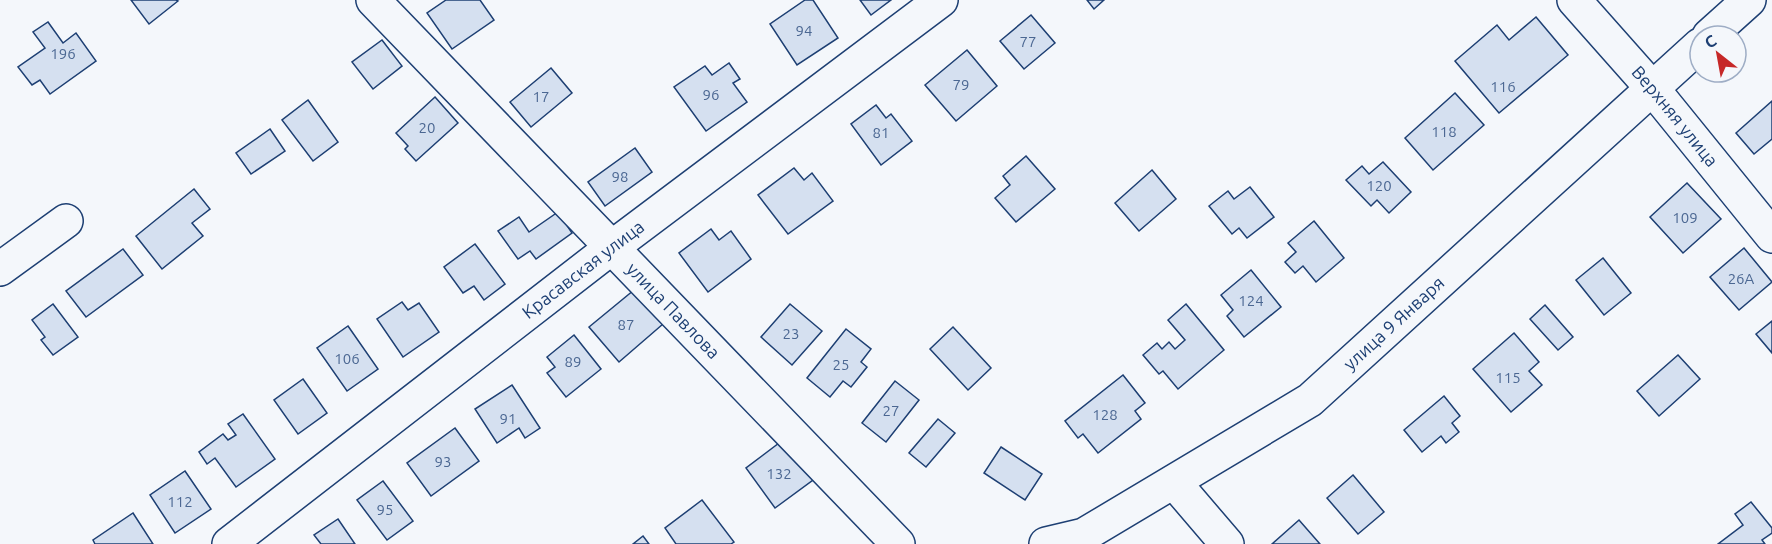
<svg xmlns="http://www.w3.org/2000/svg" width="1772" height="544" font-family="Ubuntu,sans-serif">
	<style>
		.building { fill: #d5e0f0; stroke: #1d3f73; stroke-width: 1.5 }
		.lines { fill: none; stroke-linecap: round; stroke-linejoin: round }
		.minor-casing { stroke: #1d3f73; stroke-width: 36 }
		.major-casing { stroke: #1d3f73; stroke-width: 36 }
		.minor { stroke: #f4f7fb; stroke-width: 33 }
		.major { stroke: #f4f7fb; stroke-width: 33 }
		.labels { text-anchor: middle; stroke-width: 4.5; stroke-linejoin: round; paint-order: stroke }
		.number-label { font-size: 15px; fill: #4b6792 }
		.street-label { font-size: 18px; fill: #1d3f73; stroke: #f4f7fb }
	</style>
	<rect width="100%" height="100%" fill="#f4f7fb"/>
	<g class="building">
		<polygon points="131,0 176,0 178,1 149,24"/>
		<polygon points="446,0 480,0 494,20 452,49 427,13"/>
		<polygon points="805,0 813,0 838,38 797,65 770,24"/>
		<polygon points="860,0 891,0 871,15"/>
		<polygon points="1087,0 1104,0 1094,9"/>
		<polygon points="1031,15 1055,43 1024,69 1000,41"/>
		<polygon points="1536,17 1568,55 1499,113 1455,61 1497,25 1509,40"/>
		<polygon points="48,22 63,43 76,33 96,61 50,94 40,80 32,85 18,67 45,48 33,32"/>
		<polygon points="382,40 402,66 373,89 352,62"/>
		<polygon points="967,50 997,86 956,121 925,85"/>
		<polygon points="729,63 740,79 733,83 747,102 706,131 674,87 705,66 712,75"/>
		<polygon points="551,68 572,93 531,127 510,102"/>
		<polygon points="1455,93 1484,125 1433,170 1405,138"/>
		<polygon points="435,97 458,123 416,161 405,149 408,146 396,133"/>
		<polygon points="308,100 338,142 313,161 282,120"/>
		<polygon points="1772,101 1772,139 1754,154 1736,133"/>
		<polygon points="876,105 886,118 891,114 912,141 881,165 851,124"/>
		<polygon points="270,129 285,151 251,174 236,153"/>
		<polygon points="635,148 652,172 605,206 588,182"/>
		<polygon points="1026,156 1055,189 1016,222 995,198 1010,185 1003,176"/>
		<polygon points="1383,162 1411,192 1389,213 1377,200 1371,206 1346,180 1362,166 1369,174"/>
		<polygon points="794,168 804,180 812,173 833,201 788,234 758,195"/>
		<polygon points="1152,170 1176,199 1139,231 1115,203"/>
		<polygon points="1687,183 1721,219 1683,253 1650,217"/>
		<polygon points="1250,187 1274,217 1247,238 1239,228 1232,234 1209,206 1228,191 1234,199"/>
		<polygon points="194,189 210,209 192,223 203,236 162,269 136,236"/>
		<polygon points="558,212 572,233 536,259 530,251 518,259 498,231 519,217 529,232"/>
		<polygon points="1314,221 1344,258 1316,282 1303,266 1295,273 1285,262 1296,252 1288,243"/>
		<polygon points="711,229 719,240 731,231 751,259 708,292 679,253"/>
		<polygon points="475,244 505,284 484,300 474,286 463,293 444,267"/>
		<polygon points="1744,248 1772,282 1739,310 1710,277"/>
		<polygon points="123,249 143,275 86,317 66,291"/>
		<polygon points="1603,258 1631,293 1604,315 1576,280"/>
		<polygon points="1251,270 1281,307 1244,337 1227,316 1233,310 1221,295"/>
		<polygon points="634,290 663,324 619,362 589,327"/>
		<polygon points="402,302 408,310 419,303 439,332 403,357 377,319"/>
		<polygon points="53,304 78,337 53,355 41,340 45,337 32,320"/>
		<polygon points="790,304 822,331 792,365 761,337"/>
		<polygon points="1186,304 1224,350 1178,389 1163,371 1159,374 1143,355 1157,343 1162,349 1169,342 1175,349 1185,340 1168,320"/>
		<polygon points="1545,305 1573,337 1558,350 1530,319"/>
		<polygon points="1772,321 1772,353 1756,334"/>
		<polygon points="348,326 378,369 347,391 317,348"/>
		<polygon points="953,327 991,368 968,390 930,349"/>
		<polygon points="846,329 871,349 861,362 867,367 851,387 843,381 830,397 807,378"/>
		<polygon points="1514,333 1539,362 1529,371 1542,385 1511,412 1473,369"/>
		<polygon points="574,335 601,369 566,397 547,373 555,367 547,357"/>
		<polygon points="1678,355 1700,379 1659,416 1637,391"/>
		<polygon points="1123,375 1145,403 1135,411 1141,419 1098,453 1083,434 1078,438 1065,421"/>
		<polygon points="303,379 327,413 298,434 274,400"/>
		<polygon points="895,381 919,400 886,442 862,423"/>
		<polygon points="512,385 540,428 525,438 519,428 497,443 475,409"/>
		<polygon points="1444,396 1460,416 1452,423 1459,432 1446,443 1441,436 1422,452 1404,430"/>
		<polygon points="243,414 275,459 236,487 215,458 207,464 199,452 223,434 228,440 236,435 228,424"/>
		<polygon points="938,419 955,433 926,467 909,453"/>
		<polygon points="455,428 479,461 431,496 407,463"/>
		<polygon points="783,440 813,480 775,508 746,468"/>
		<polygon points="1001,447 1042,474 1025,500 984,473"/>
		<polygon points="185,471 211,509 175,533 150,495"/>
		<polygon points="1353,475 1384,512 1358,534 1327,498"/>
		<polygon points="383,481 413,521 387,540 357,500"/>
		<polygon points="702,500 734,542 731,544 676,544 665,528"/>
		<polygon points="1751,502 1772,528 1772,533 1762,540 1765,544 1718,544 1743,525 1735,514"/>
		<polygon points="133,513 153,544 95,544 93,540"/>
		<polygon points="338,519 355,544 321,544 314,535"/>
		<polygon points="1299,520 1320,544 1272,544"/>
		<polygon points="643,536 649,544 633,544"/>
	</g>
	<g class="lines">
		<defs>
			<g id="minor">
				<path id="s1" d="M373,0L898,544"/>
				<path id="s2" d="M1574,0L1652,88L1772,236"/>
				<polyline points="0,269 66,221"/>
				<polyline points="1174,482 1227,544"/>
				<path id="s3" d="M229,544L611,248L941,0"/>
			</g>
			<g id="major">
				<polyline points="1709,36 1749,0"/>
				<path id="s4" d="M1046,544L1084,535L1310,400L1700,45"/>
			</g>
		</defs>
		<use href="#minor" class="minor-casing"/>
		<use href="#major" class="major-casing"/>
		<use href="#minor" class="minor"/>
		<use href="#major" class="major"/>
	</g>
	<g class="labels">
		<g class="number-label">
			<text x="804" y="36">94</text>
			<text x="1028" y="47">77</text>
			<text x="63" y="59">196</text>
			<text x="961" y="90">79</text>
			<text x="1503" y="92">116</text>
			<text x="711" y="100">96</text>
			<text x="541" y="102">17</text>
			<text x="427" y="133">20</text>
			<text x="1444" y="137">118</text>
			<text x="881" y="138">81</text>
			<text x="620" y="182">98</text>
			<text x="1379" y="191">120</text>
			<text x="1685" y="223">109</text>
			<text x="1741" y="284">26А</text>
			<text x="1251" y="306">124</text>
			<text x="626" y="330">87</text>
			<text x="791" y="339">23</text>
			<text x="347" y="364">106</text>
			<text x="573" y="367">89</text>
			<text x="841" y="370">25</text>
			<text x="1508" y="383">115</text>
			<text x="891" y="416">27</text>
			<text x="1105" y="420">128</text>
			<text x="508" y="424">91</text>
			<text x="443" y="467">93</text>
			<text x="779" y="479">132</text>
			<text x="180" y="507">112</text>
			<text x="385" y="515">95</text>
		</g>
		<g class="street-label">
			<text dy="6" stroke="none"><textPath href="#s2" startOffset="154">Верхняя улица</textPath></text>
			<text dy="6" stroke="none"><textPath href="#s3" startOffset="448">Красавская улица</textPath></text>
			<text dy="6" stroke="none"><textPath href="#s1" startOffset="432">улица Павлова</textPath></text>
			<text dy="6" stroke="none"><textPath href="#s4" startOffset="416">улица 9 Января</textPath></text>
		</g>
	</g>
	<g transform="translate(1718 54) rotate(329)"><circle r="28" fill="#f4f7fb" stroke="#9eadc5" stroke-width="1.5"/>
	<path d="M0-4.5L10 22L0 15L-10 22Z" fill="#c62828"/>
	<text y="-9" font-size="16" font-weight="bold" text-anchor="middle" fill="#1d3f73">С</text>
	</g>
</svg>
